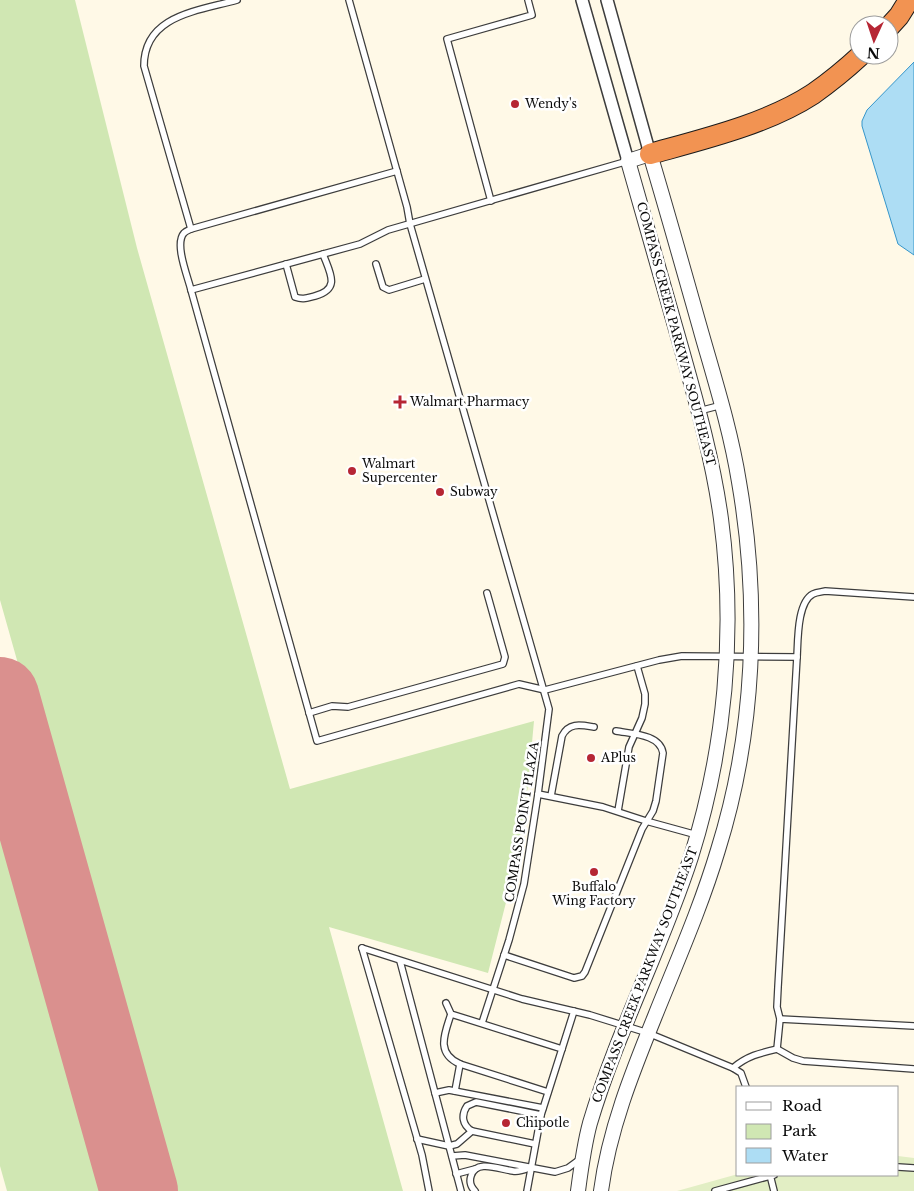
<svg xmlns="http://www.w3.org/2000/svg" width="914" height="1191" font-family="'Libre Baskerville',serif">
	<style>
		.green { fill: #d0e7b3 }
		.pitch { fill: #e2eec4 }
		.water { fill: #adddf4; stroke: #3696ca }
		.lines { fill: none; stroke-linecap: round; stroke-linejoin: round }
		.runway { stroke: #da908e; stroke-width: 78 }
		.service-casing { stroke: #3d3d3d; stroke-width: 8 }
		.minor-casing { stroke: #3d3d3d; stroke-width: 14 }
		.tertiary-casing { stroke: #3d3d3d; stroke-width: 16 }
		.motorway-casing { stroke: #1b1b1b; stroke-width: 22 }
		.service { stroke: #fff; stroke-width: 5.5 }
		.minor { stroke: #fff; stroke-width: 11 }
		.tertiary { stroke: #fff; stroke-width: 14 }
		.motorway { stroke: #f29352; stroke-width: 20 }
		.poi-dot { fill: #b62634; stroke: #fff; stroke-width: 2 }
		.labels { text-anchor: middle; stroke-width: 5; stroke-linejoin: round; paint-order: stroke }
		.poi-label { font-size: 12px; fill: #0a0a0a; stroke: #fff; text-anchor: start }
		.street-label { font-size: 12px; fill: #0a0a0a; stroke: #fff }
	</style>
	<rect width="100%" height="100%" fill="#fff9e7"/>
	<g class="green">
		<polygon points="0,0 75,0 137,248 290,789 534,721 528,786 515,867 488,973 329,927 403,1191 167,1191 0,600"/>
		<polygon points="0,786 113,1191 7,1191 0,1166"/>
	</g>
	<polygon class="pitch" points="898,1156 914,1158 914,1191 677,1191 738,1174 898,1175"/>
	<polygon class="water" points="914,62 914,255 898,244 862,126 862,121 867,110"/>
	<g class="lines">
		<polyline class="runway" points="0,696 139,1191"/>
		<defs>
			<g id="service">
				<polyline points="349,0 407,207 410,224 549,709 538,794 524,884 509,940 482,1023"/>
				<path d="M628,161L388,230L360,244L191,290L317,741L519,684L545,690L659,660L682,656L797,657C798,641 797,602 813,594C817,592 822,592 825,591L914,597"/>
				<polyline points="491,201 447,39 532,15 528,0"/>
				<path d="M191,229L144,66C144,15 198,11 237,0"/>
				<path d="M286,264L295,297C303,300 307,298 315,296C341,289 330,273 323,254"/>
				<polyline points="376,264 383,287 389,290 425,279"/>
				<path d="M191,290C188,277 174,244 184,233C186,231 189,230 191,229L397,171"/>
				<polyline points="699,411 722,405"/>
				<polyline points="309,713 332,706 348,707 503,664 505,657 487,593"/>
				<polyline points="538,794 603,807 646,821 697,835"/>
				<path d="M551,796L562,736C569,722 581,725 594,727"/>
				<polyline points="618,811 629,747 642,718 645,704 645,694 637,666"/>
				<polyline points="362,948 522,999 590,1015 648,1033 733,1068 741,1073 746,1087"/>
				<polyline points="362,948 422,1155 429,1191"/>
				<path d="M504,955L574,978L582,976L585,972L642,829L653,811L656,801L663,753C660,734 632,734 616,731"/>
				<polyline points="400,961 461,1191"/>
				<polyline points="446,1003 451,1014 562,1049"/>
				<path d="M451,1014C445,1033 435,1053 460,1064L548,1092"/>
				<polyline points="780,1019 777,1007 778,987 797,657"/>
				<polyline points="777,1049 780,1019 914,1026"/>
				<path d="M733,1068C747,1056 760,1053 777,1049L793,1058L803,1061L914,1069"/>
				<polyline points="455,1091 460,1064"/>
				<polyline points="435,1093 449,1090 543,1108"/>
				<polyline points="417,1139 449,1146 457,1144 472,1131"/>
				<path d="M535,1144L472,1131C462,1125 461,1115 467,1106L476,1102L541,1115"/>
				<polyline points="452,1156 465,1155 555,1172 568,1168 579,1160"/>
				<polyline points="898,1167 914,1168"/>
				<polyline points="456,1174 475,1169"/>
				<polyline points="770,1175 774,1191"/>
				<path d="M475,1191C471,1187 469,1182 471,1176C476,1158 501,1170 513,1171C519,1172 524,1170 529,1168"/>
				<polyline points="527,1191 541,1115 574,1011"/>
				<polyline points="715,1191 774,1175"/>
			</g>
			<g id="minor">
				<polyline points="582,0 628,161"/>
				<polyline points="607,0 650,154"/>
			</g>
			<path id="tertiary" d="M578,1191C581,1168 584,1145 590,1123C617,1032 662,947 691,857C725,749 736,632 721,519C713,460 697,404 681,347C663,285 646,223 628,161L650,154C668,214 685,275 702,335C716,384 731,432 739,482C760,603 755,732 718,850C701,907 677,961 655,1016C632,1073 609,1130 601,1191"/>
			<g id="motorway">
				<polyline points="889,27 899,16 909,0"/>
				<path d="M650,154C704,139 767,124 813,94C830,82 846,69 861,55"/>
			</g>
		</defs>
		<use href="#service" class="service-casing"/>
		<use href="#minor" class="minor-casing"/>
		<use href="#tertiary" class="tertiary-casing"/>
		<use href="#motorway" class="motorway-casing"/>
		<use href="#service" class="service"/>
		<use href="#minor" class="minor"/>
		<use href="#tertiary" class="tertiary"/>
		<use href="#motorway" class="motorway"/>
	</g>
	<g class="poi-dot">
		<circle cx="515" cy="104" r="5"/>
		<path d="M397.5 394.5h5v5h5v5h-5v5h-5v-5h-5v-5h5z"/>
		<circle cx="352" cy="471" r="5"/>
		<circle cx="440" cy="492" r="5"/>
		<circle cx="591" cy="758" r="5"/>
		<circle cx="594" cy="872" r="5"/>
		<circle cx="506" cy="1123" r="5"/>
	</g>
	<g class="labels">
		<g class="poi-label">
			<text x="525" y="108">Wendy's</text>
			<text x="410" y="406">Walmart Pharmacy</text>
			<text x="362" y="468">Walmart<tspan x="362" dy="14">Supercenter</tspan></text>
			<text x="450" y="496">Subway</text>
			<text x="601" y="762">APlus</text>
			<text x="594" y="891" text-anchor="middle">Buffalo<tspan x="594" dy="14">Wing Factory</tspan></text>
			<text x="516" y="1127">Chipotle</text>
		</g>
		<g class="street-label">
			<text transform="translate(676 334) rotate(75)" y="4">COMPASS CREEK PARKWAY SOUTHEAST</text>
			<text transform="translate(522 822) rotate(-81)" y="4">COMPASS POINT PLAZA</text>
			<text transform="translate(645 975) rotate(-69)" y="4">COMPASS CREEK PARKWAY SOUTHEAST</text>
		</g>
	</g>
	<rect x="736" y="1086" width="162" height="90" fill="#ffffff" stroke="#9d9d9d"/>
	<rect x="746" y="1102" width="25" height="8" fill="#ffffff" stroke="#9d9d9d"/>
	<text x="782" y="1111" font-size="15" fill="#0a0a0a">Road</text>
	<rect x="746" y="1124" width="25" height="15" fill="#d0e7b3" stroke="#9d9d9d"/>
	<text x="782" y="1136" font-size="15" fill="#0a0a0a">Park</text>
	<rect x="746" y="1148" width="25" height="15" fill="#adddf4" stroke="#9d9d9d"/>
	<text x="782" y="1161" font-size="15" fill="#0a0a0a">Water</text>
	<g transform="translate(874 40) rotate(183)"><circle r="24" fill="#ffffff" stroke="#9d9d9d"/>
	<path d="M0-4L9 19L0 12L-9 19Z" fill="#b62634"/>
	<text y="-8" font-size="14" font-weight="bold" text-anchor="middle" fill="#0a0a0a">N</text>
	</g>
</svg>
